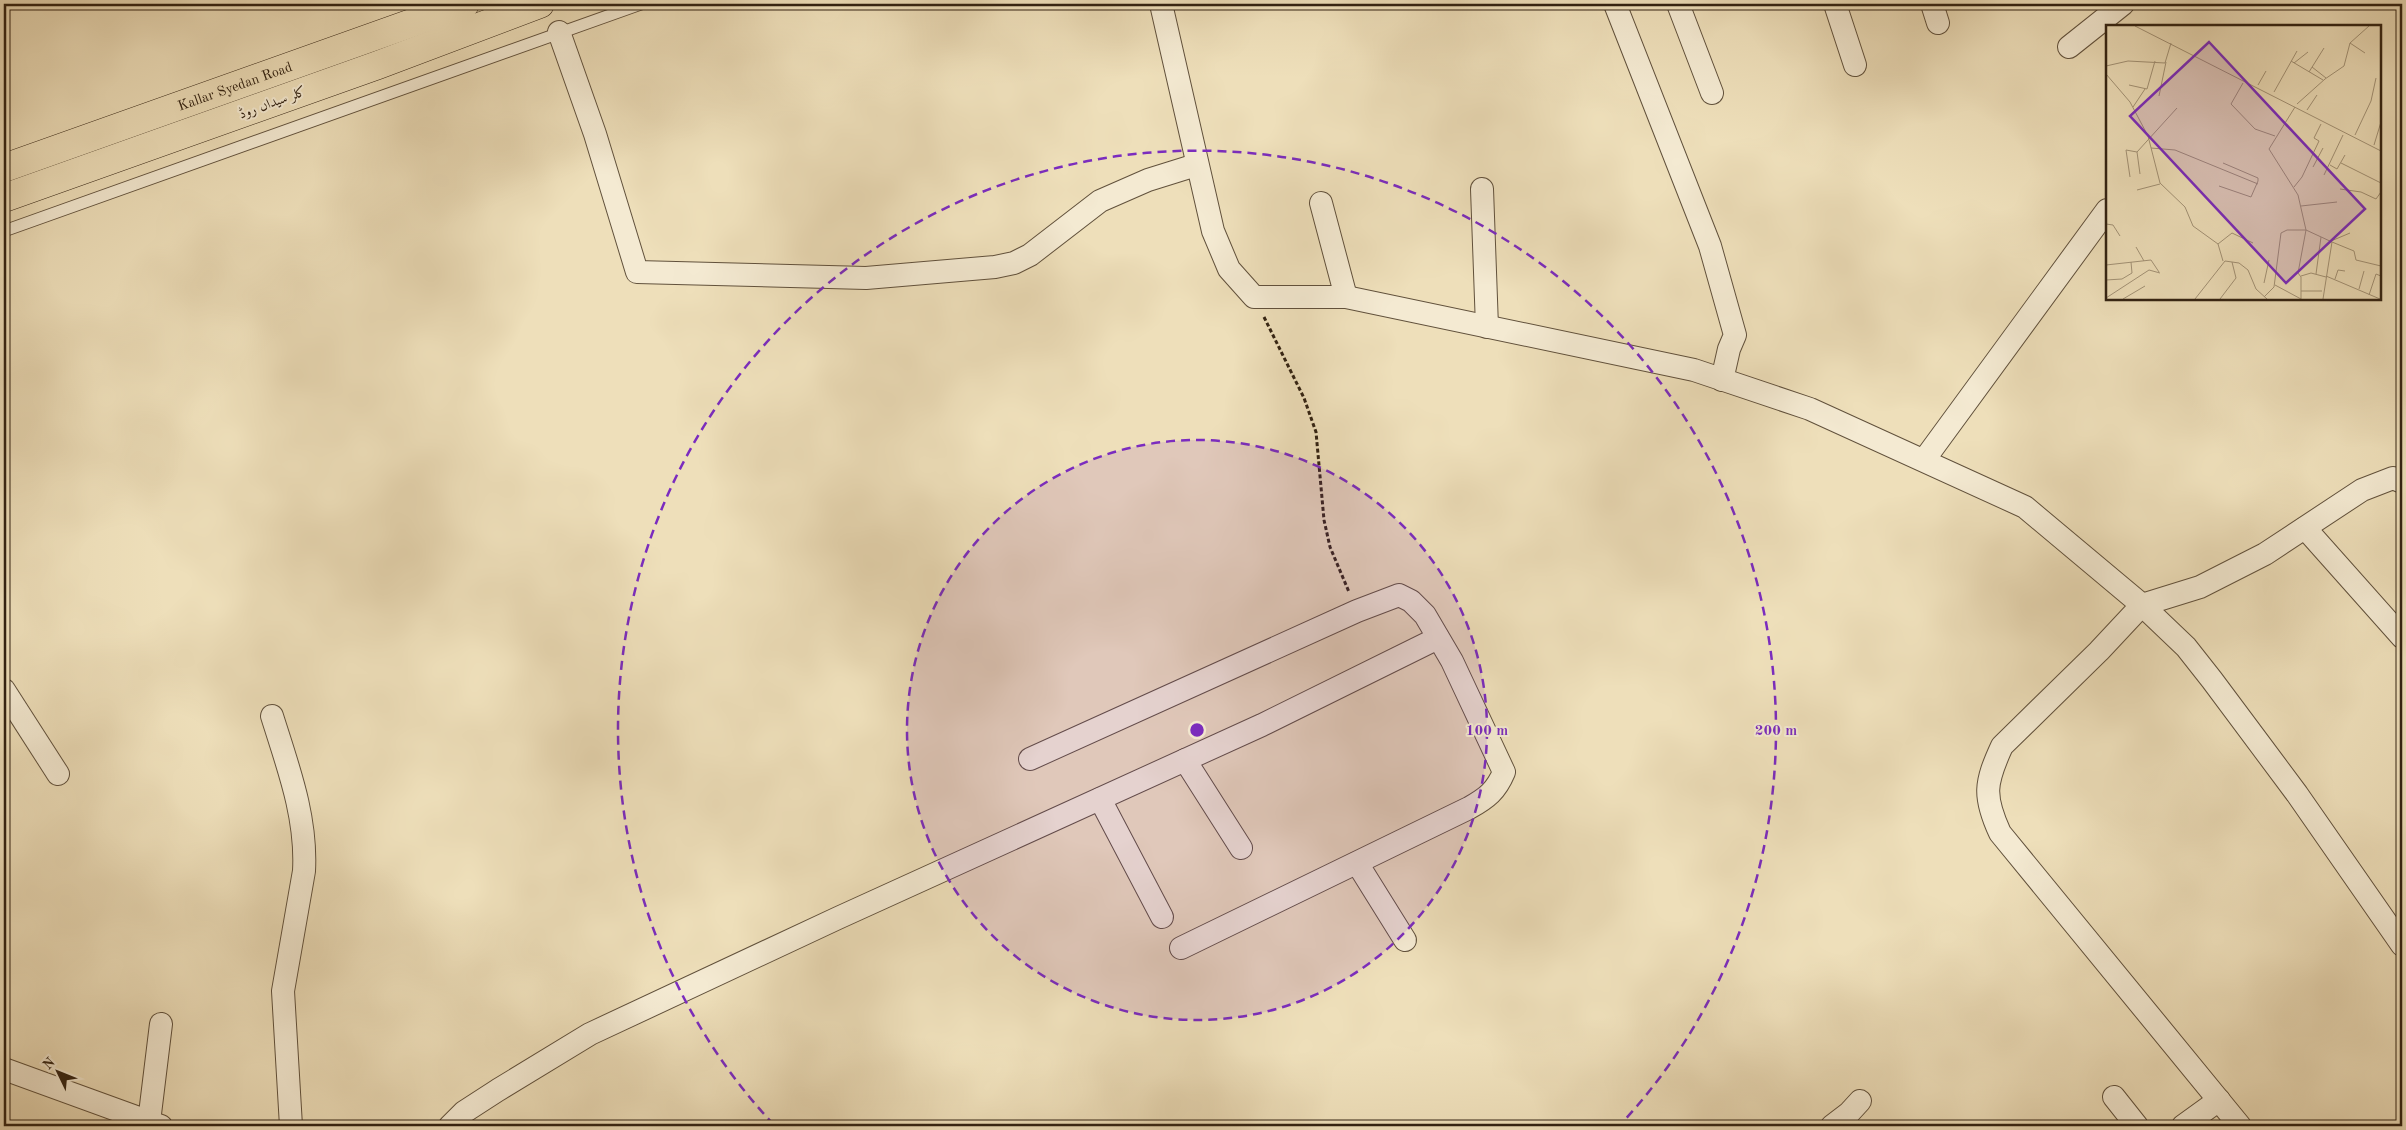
<svg xmlns="http://www.w3.org/2000/svg" width="2406" height="1130" font-family="'Old Standard TT',Amiri,serif">
	<style>
		.lines { fill: none; stroke-linecap: round; stroke-linejoin: round }
		.service-casing { stroke: #61513c; stroke-width: 13 }
		.minor-casing { stroke: #61513c; stroke-width: 24 }
		.trunk-casing { stroke: #322212; stroke-width: 29 }
		.path { stroke: #322212; stroke-width: 3; stroke-dasharray: 4 2.5; stroke-linecap: butt }
		.service { stroke: #f4ead2; stroke-width: 11 }
		.minor { stroke: #f4ead2; stroke-width: 22 }
		.trunk { stroke: #eedfba; stroke-width: 28 }
		.ring { fill: none; stroke: #7b2cbf; stroke-width: 2.5; stroke-dasharray: 9 6 }
		.labels { text-anchor: middle; stroke-width: 4; stroke-linejoin: round; paint-order: stroke }
		.street-label { font-size: 14px; fill: #322212; stroke: #f4ead2 }
		.inset-road { fill: none; stroke: #a39377; stroke-width: 1 }
		.view { fill: #7b2cbf; fill-opacity: 0.15; stroke: #7b2cbf; stroke-width: 2.5 }
		.inset-edge { fill: none; stroke: #322212; stroke-width: 2.5 }
		.centre { fill: #7b2cbf; stroke: #f4ead2; stroke-width: 2.5 }
		.ring-label { font-size: 15px; text-anchor: middle; font-weight: bold; fill: #7b2cbf; stroke: #f4ead2; stroke-width: 4; stroke-linejoin: round; paint-order: stroke }
	</style>
	<rect width="100%" height="100%" fill="#eedfba"/>
	<filter id="stains"><feTurbulence type="fractalNoise" baseFrequency=".004" numOctaves="4"/><feColorMatrix values="0 0 0 0 .2 0 0 0 0 .09 0 0 0 0 .02 0 0 0 .5 -.17"/></filter>
	<radialGradient id="worn" r=".72"><stop offset=".6" stop-color="#630" stop-opacity="0"/><stop offset="1" stop-color="#630" stop-opacity=".3"/></radialGradient>
	<g class="lines">
		<defs>
			<polyline id="service" points="4,231 641,4"/>
			<g id="minor">
				<path d="M1161,4L1213,231L1229,269L1254,297H1346L1694,370L1810,409L2025,507L2142,605L2099,651L2002,746C1985,783 1983,796 2000,833L2240,1126"/>
				<polyline points="1615,4 1710,246 1735,335 1729,349 1722,380"/>
				<polyline points="1678,4 1712,93"/>
				<polyline points="1835,4 1855,65"/>
				<polyline points="1932,4 1938,23"/>
				<polyline points="559,32 595,134 637,272 866,278 995,267 1014,263 1030,255 1100,201 1148,180 1196,165"/>
				<polyline points="2069,47 2123,4"/>
				<polyline points="1482,189 1487,327"/>
				<polyline points="1321,203 1346,297"/>
				<polyline points="1924,460 2107,210"/>
				<polyline points="2402,482 2393,478 2362,490 2265,554 2200,587 2142,605 2186,647 2212,680 2297,794 2402,945"/>
				<polyline points="2305,528 2402,637"/>
				<polyline points="4,690 58,774"/>
				<path d="M272,716C288,767 307,817 304,871L283,991L291,1126"/>
				<path d="M1030,759L1357,611L1399,595L1411,601L1425,615L1452,661L1504,772C1496,791 1487,798 1469,808L1181,948"/>
				<polyline points="1185,760 1241,848"/>
				<polyline points="1100,799 1162,917"/>
				<polyline points="1357,863 1405,940"/>
				<polyline points="4,1069 161,1126"/>
				<polyline points="2114,1097 2137,1126"/>
				<polyline points="149,1122 161,1024"/>
				<polyline points="450,1126 464,1112 498,1090 590,1034 838,918 1262,725 1438,638"/>
				<polyline points="1832,1126 1849,1113 1860,1101"/>
				<polyline points="2183,1126 2219,1100"/>
			</g>
			<g id="trunk">
				<path id="s1" d="M4,168L465,4"/>
				<polyline points="4,198 378,65 540,4"/>
			</g>
		</defs>
		<use href="#service" class="service-casing"/>
		<use href="#minor" class="minor-casing"/>
		<use href="#trunk" class="trunk-casing"/>
		<polyline class="path" points="1264,317 1304,398 1316,432 1324,520 1330,547 1349,592"/>
		<use href="#service" class="service"/>
		<use href="#minor" class="minor"/>
		<use href="#trunk" class="trunk"/>
	</g>
	<circle cx="1197" cy="730" r="290" fill="#7b2cbf" fill-opacity=".12"/>
	<g class="ring">
		<circle cx="1197" cy="730" r="290"/>
		<path d="M774 1125A579 579 0 1 1 1620 1125"/>
	</g>
	<g class="labels">
		<g class="street-label">
			<text dy="5" stroke="none"><textPath href="#s1" startOffset="245">Kallar Syedan Road</textPath></text>
			<text transform="translate(272 102) rotate(-20)" y="5">کلر سیداں روڈ</text>
		</g>
	</g>
	<g transform="translate(2106 25)">
		<rect width="275" height="275" fill="#eedfba"/>
		<path class="inset-road" d="M29,1L275,126M244,18L259,28M185,36L217,55M188,38L202,27M0,41L22,36L59,38L65,18M206,42L220,53M203,47L218,23M0,49L24,77L42,111L54,158L79,182L87,201L112,219L117,236M137,58L125,79L149,104L169,111M23,60L41,64L49,36M152,60L160,46M168,67L191,26M53,71L60,37M191,79L219,54L238,41L244,18L263,1M27,82L39,64M201,85L211,70M249,110L265,76L270,53M268,120L275,97M45,123L69,125L152,159M235,138L275,158M224,140L231,144L239,130M207,142L217,123M34,149L31,127L71,83M218,150L237,110M24,152L20,125L31,127M113,161L145,172L152,156V153L117,138M188,162L196,152L213,116L208,113L215,99M234,164L255,167L270,174L275,167M31,165L54,159M195,181L231,177M0,199L7,200L14,211M225,216L244,208M226,217L248,226L250,235L275,241M112,219L126,208L147,218M30,222L38,236M0,240L45,235L53,247M210,249L215,212M195,251L205,248L220,252M220,251L274,274M229,254L232,245L239,246M0,255L16,254L26,248L25,237M158,258L163,235M169,260L195,274M253,264L258,246M195,266H216M263,270L270,249L275,251M158,272L168,262L175,208L181,205H200L192,170L163,124L189,82M0,273L43,245L54,248M17,274L39,261M89,274L119,236L133,238L142,245L150,264L161,274M114,274L130,253L126,237M195,274V252L192,248L200,205L226,217L217,274"/>
		<path class="view" d="M103,17L259,184L180,258L24,91Z"/>
		<rect width="275" height="275" class="inset-edge"/>
	</g>
	<circle cx="1197" cy="730" r="8" class="centre"/>
	<g class="ring-label">
		<text x="1487" y="735">100 m</text>
		<text x="1776" y="735">200 m</text>
	</g>
	<rect width="2406" height="1130" fill="none" stroke="#eedfba" stroke-width="20"/>
	<rect x="5" y="5" width="2396" height="1120" fill="none" stroke="#322212" stroke-width="2.5"/>
	<rect x="10" y="10" width="2386" height="1110" fill="none" stroke="#322212"/>
	<g transform="translate(58 1072) rotate(313)" stroke="#f4ead2" stroke-width="4" paint-order="stroke">
	<path d="M0-4L9 19L0 12L-9 19Z" fill="#322212"/>
	<text y="-8" font-size="14" font-weight="bold" text-anchor="middle" fill="#322212">N</text>
	</g>
	<rect width="100%" height="100%" filter="url(#stains)"/>
	<rect width="100%" height="100%" fill="url(#worn)"/>
</svg>
